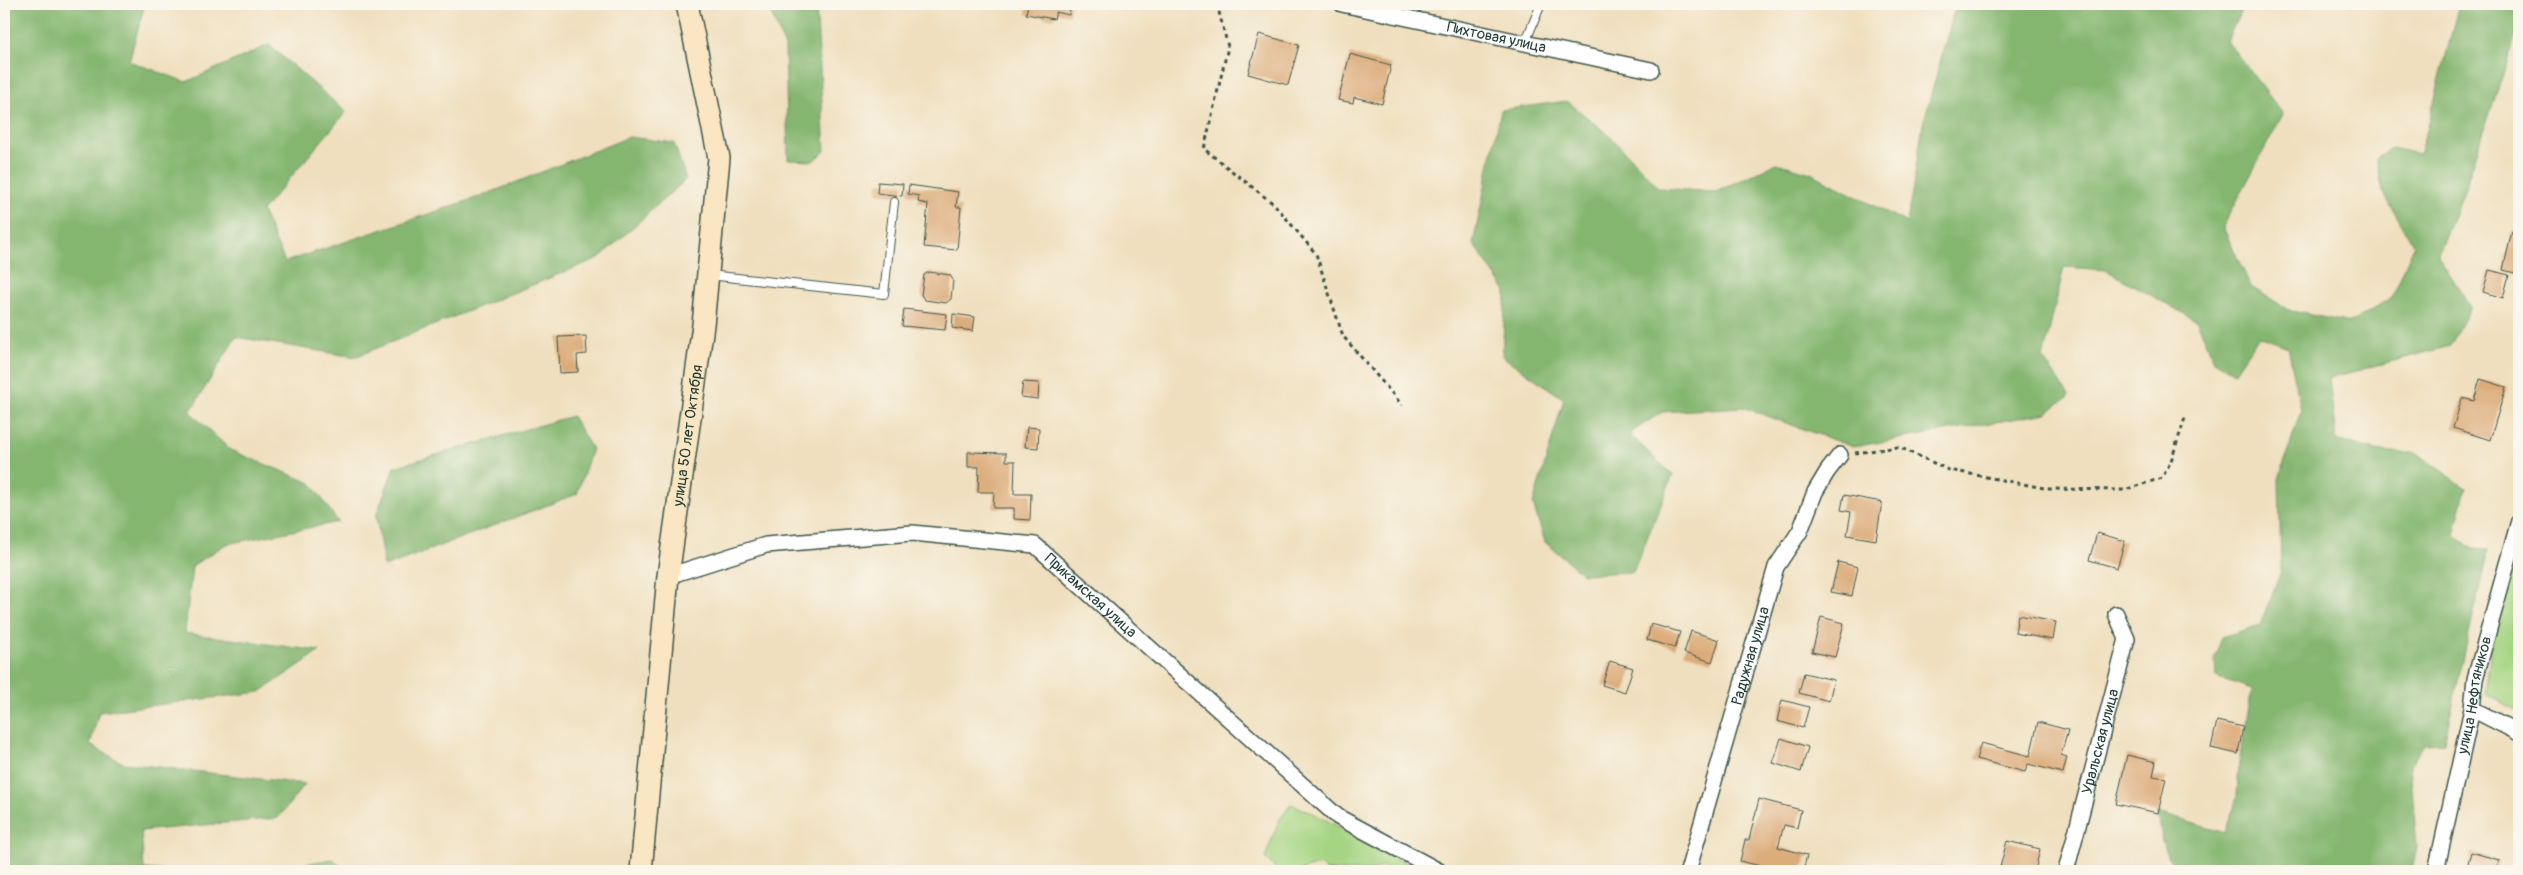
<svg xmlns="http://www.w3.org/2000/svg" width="2523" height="875" font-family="Pangolin,sans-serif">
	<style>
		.green { fill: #a5d482; stroke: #62885b }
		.forest { fill: #84b670; stroke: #527a52 }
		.building { fill: #dcac7a }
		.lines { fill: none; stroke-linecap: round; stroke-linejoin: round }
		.lane-casing { stroke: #3e5549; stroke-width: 10 }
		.street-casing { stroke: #3e5549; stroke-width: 18 }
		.secondary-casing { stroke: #3e5549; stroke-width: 24 }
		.path { stroke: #3e5549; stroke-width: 3; stroke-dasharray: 4 4; stroke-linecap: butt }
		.lane { stroke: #fff; stroke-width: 8 }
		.street { stroke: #fff; stroke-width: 15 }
		.secondary { stroke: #fbe6c4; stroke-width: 21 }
		.labels { text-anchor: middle; stroke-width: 4.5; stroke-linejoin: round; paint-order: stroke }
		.street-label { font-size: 15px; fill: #1f3d34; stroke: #fbf7ec }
	</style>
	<rect width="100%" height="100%" fill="#fbf7ec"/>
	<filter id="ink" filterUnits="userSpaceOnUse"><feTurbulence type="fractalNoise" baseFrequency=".02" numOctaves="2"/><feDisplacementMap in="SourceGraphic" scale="10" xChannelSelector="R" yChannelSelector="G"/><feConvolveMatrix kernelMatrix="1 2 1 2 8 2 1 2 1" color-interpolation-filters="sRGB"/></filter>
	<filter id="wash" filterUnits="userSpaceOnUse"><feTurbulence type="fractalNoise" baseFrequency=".0096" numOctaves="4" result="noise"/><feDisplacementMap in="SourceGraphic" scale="20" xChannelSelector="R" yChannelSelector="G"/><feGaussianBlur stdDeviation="1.12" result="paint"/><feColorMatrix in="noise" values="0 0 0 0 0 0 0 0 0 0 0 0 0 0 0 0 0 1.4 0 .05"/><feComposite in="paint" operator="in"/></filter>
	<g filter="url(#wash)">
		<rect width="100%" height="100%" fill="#efdfbe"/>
		<g class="green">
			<polygon points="2519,553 2519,711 2485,694 2493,636"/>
			<polygon points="1291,804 1313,813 1422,871 1397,871 1382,866 1373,871 1326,871 1320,865 1298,871 1278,871 1265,858 1279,821"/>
		</g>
		<g class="forest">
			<polygon points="4,4 145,4 129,61 186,82 269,45 346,112 262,211 285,262 482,196 629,137 674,143 686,179 599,258 355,357 236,337 190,412 230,450 311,483 338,522 226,544 192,566 185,633 320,651 260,692 99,712 90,745 123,763 305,784 278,818 141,831 144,869 167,871 4,871"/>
			<polygon points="767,4 816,4 825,151 813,161 788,160 785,47"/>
			<path d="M1956,4H2244L2227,41L2283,114L2223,227L2251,287L2291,311L2351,323L2392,297L2414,246L2383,192L2376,158L2392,148L2419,154L2427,130L2459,4H2519L2518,29L2463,194L2438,256L2471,307L2450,346L2329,378L2336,440L2387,453H2416L2466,488L2454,535L2473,549L2488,550L2444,743L2424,744L2410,766L2417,847L2412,871H2177C2164,854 2161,834 2158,813L2225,833L2237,796L2239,763L2252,689L2216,677L2215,660L2221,637L2260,625L2281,571L2279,479L2301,410L2288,347L2259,336L2234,373L2214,361L2197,321L2106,270L2064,267L2043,358L2069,396L2047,413L1853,447L1742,407L1662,412L1629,434L1673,475L1633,572L1583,574L1545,542L1533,504L1564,399L1502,356L1506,291L1473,244L1501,110L1567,101L1610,136L1659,188L1716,192L1777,163L1811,173L1907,223L1923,124Z"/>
			<polygon points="572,416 592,449 577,494 384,567 376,516 394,467"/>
			<polygon points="333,859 346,871 259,871"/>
		</g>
		<g id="blocks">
			<g class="building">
				<polygon points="1028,4 1071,4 1069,15 1056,12 1054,19 1026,14"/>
				<polygon points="1259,34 1299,45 1288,85 1248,74"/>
				<polygon points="1350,54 1391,65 1382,104 1354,97 1353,103 1338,100"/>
				<polygon points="878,182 903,184 902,196 877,193"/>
				<polygon points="909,185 958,192 956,207 961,207 957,250 924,247 928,204 918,202 919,196 908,194"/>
				<polygon points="2512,231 2519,233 2519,274 2503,270"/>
				<polygon points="2489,270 2509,275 2503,298 2483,292"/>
				<polygon points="929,272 950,275 953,280 951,299 946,303 925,300 921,295 924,275"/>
				<polygon points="904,309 947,314 945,330 902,326"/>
				<polygon points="953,314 975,317 973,331 952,328"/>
				<polygon points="586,336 587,354 577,355 578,372 560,373 558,337"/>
				<polygon points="2480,379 2506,387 2490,440 2453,428 2462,398 2474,401"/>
				<polygon points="1023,382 1039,383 1038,399 1021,397"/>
				<polygon points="1027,427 1039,428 1038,448 1025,447"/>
				<polygon points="968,452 1006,453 1006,461 1015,461 1014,494 1031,494 1030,520 1014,519 1014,508 993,508 994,492 978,492 979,467 968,467"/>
				<polygon points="1844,495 1882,502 1876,540 1847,535 1851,512 1841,510"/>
				<polygon points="2097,533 2125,541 2117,568 2089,560"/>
				<polygon points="1838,562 1858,567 1852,596 1831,592"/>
				<polygon points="2018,615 2056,622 2053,640 2015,633"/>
				<polygon points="1821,617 1844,623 1835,657 1812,652"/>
				<polygon points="1651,624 1680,632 1675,648 1647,640"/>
				<polygon points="1691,631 1719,640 1712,662 1684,653"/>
				<polygon points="1610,661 1633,668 1625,692 1602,685"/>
				<polygon points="1804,673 1834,680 1829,701 1799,693"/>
				<polygon points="1782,700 1809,707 1803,728 1777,721"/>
				<polygon points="2217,721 2243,727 2238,754 2211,748"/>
				<polygon points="2038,722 2068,730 2061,755 2067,757 2063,773 2028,764 2025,772 1976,759 1981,743 2030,756"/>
				<polygon points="1781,738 1808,747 1801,772 1773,763"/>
				<polygon points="2127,755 2156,762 2153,776 2166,778 2158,813 2116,804"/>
				<polygon points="1759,799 1801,810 1797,828 1784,825 1778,847 1807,855 1803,871 1781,871 1740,861 1745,840 1749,840"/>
				<polygon points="2007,841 2040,849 2035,871 1999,871"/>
				<polygon points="2471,852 2499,860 2496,871 2466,871"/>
			</g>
		</g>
	</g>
	<g filter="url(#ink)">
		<use href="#blocks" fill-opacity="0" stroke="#3e5549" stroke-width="1"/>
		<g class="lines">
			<defs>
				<g id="lane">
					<polyline points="1525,43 1541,4"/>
					<polyline points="709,275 884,294 894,202"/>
				</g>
				<g id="street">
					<path id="s1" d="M1342,4L1651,70"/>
					<path id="s2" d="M668,576L766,545L912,533L1035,545L1338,817L1439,871"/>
					<polyline points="2472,709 2519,733"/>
					<path id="s3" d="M1688,871L1776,567L1800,531L1815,492L1827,472L1840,455"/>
					<path id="s4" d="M2066,871L2127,639L2116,614"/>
					<path id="s5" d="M2436,871L2472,709L2475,679L2519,521"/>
				</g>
				<g id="secondary">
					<path id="s6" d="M641,871L668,576L703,325L719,158L687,4"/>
				</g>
			</defs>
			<use href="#lane" class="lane-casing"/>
			<use href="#street" class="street-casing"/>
			<use href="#secondary" class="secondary-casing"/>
			<g class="path">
				<polyline points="1217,4 1228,47 1204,149 1275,205 1316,254 1343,336 1402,405"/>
				<polyline points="1855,453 1899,447 1949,470 2049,489 2124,490 2162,478 2171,461 2185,418"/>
			</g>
			<use href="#lane" class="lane"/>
			<use href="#street" class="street"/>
			<use href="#secondary" class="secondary"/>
		</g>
	</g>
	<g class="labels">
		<g class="street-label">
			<text dy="5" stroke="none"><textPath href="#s1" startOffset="158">Пихтовая улица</textPath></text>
			<text dy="5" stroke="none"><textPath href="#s6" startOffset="438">улица 50 лет Октября</textPath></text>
			<text dy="5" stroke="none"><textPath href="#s2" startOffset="448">Прикамская улица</textPath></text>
			<text dy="5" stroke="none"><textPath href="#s3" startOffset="224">Радужная улица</textPath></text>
			<text dy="5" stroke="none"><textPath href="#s5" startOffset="180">улица Нефтяников</textPath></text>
			<text dy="5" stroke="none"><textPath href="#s4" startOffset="134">Уральская улица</textPath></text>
		</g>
	</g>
	<rect width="2523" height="875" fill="none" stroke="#fbf7ec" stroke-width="20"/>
</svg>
